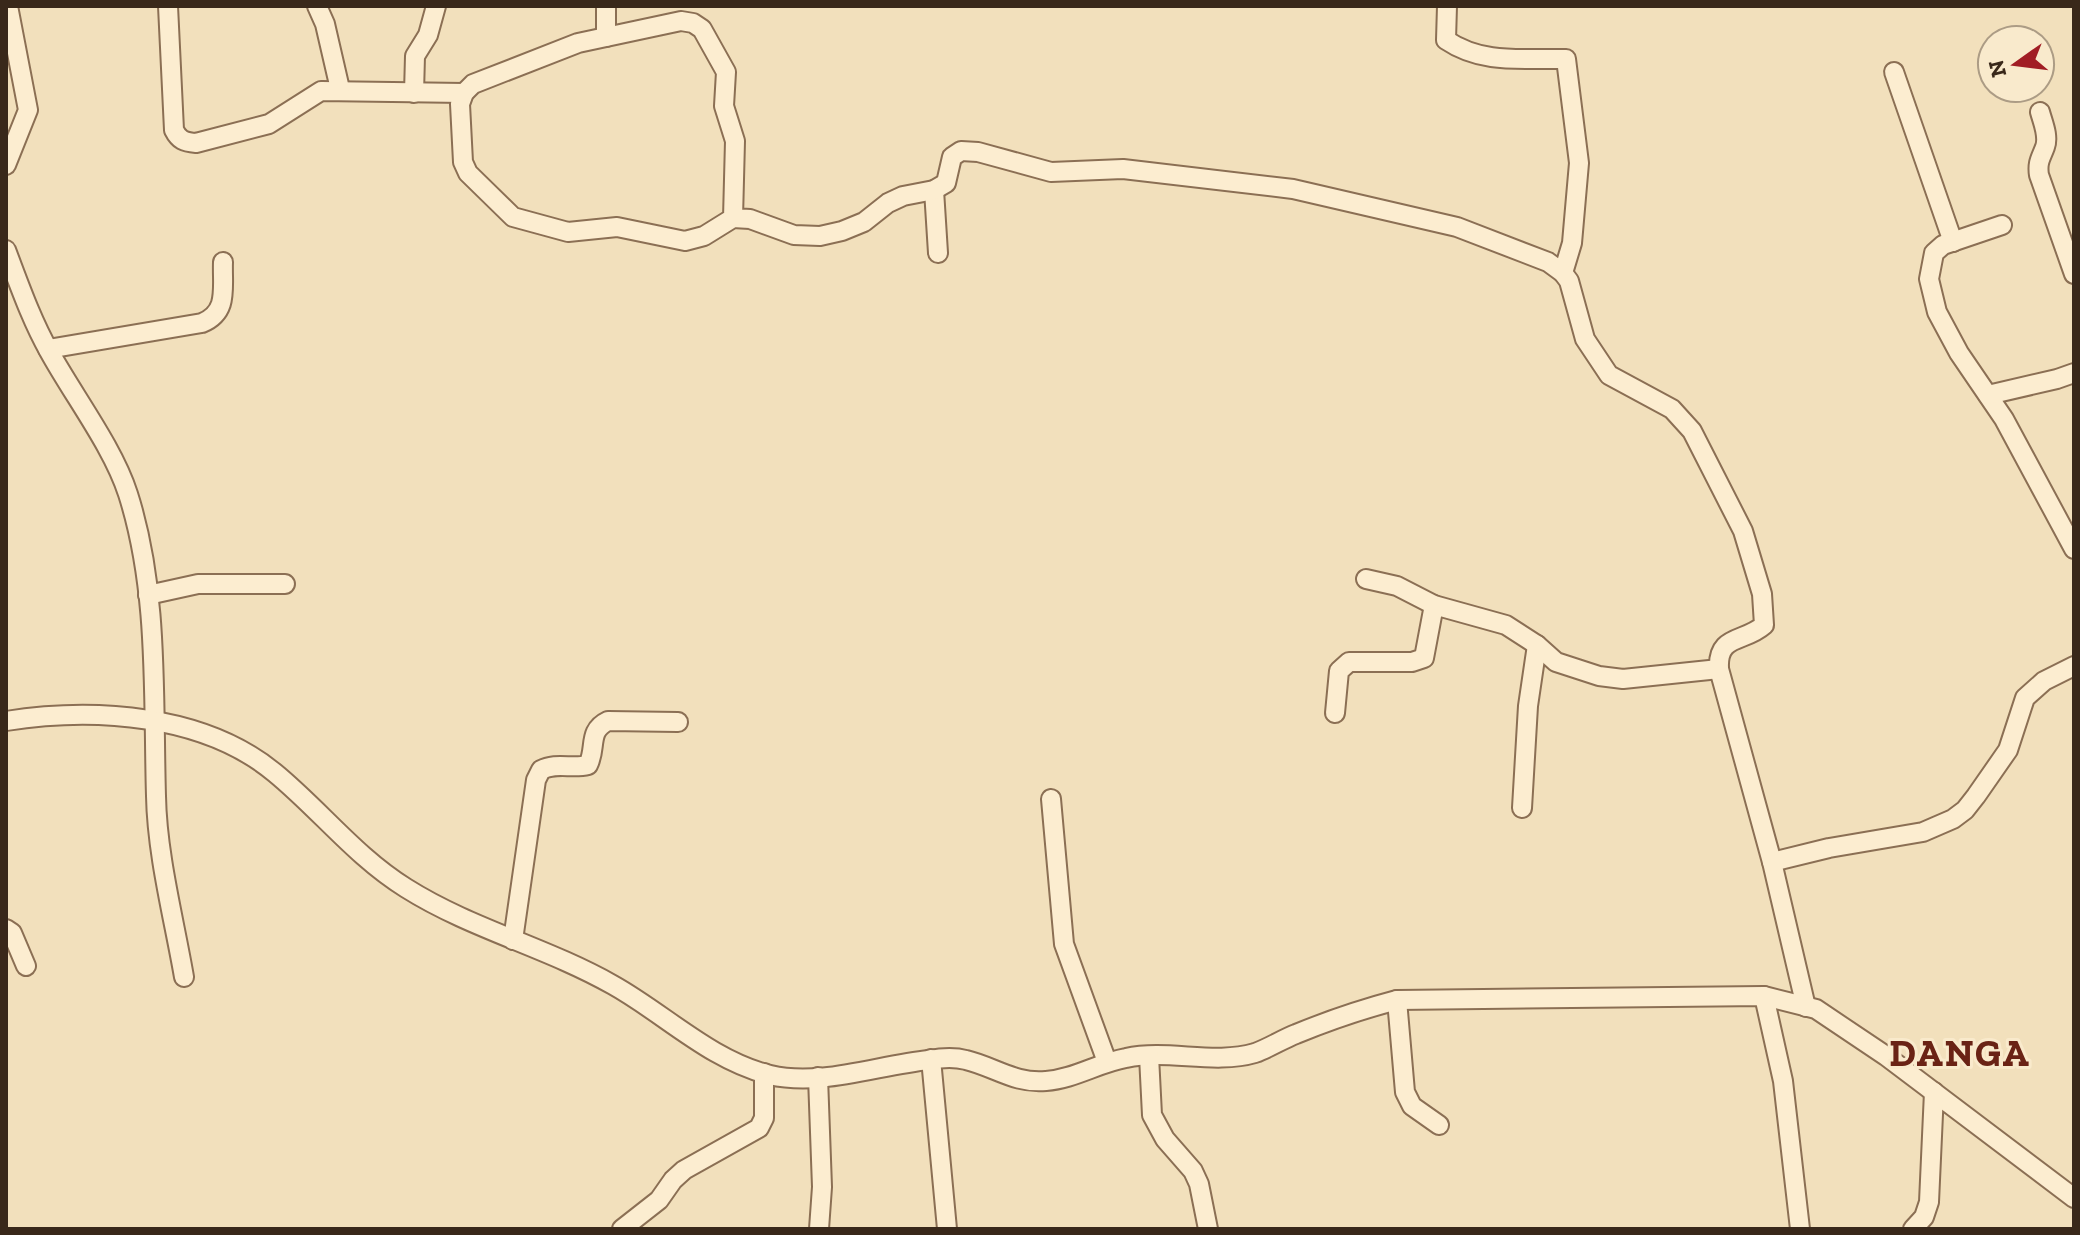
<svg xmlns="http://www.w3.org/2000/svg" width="2080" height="1235" font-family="'Zilla Slab',serif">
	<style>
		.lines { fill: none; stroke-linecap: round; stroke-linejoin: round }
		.minor-casing { stroke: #8b6f54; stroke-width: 22 }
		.minor { stroke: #fcedd0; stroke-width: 18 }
		.labels { text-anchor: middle; stroke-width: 6; stroke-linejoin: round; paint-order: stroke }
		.district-label { font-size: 38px; font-weight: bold; letter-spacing: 2px; fill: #6a2315; stroke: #f9eacc }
	</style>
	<rect width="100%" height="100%" fill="#f2e0bc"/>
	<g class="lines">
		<defs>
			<g id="minor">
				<path d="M168,6L174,130C179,140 184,142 196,143L269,124L321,91L464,93"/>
				<polyline points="317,6 325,24 340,89"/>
				<polyline points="606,6 606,37"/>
				<path d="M1447,6L1446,40C1483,65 1523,58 1566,59L1579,163L1572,243L1563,273"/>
				<polyline points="1894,72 1953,242"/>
				<polyline points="414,93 415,56 428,35 436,6"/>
				<path d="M2040,112C2043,123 2049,136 2045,147C2041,158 2037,162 2039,175L2074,274"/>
				<polyline points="6,165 28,110 8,6"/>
				<polyline points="934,190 938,253"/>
				<path d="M733,218L735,141L724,106L726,72L702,29L693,23L681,21L578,43L473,84L464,93L460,104L463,162L468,173L513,217L568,232L617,227L685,241L704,236L733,218L750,219L794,235L820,236L842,231L864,222L888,203L903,196L934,190L946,183L952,157L961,151L978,152L1051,172L1123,169L1293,189L1457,227L1548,262L1563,273L1569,281L1585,339L1609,375L1672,409L1692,431L1743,531L1762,594L1764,625C1744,643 1717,634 1719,669L1772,862L1806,1007"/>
				<polyline points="2002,225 1943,245 1934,253 1929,279 1937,312 1959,353 2004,419 2074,549"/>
				<path d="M6,250C19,284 31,319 49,351C73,395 113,447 128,494C159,591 153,697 156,796C157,855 174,919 184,977"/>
				<path d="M48,349L202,323C229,312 222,288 223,262"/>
				<polyline points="1988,395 2057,379 2074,373"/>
				<polyline points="1366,579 1397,586 1434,605 1506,625 1537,645 1556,662 1599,676 1623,679 1719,669"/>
				<polyline points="148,595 198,584 285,584"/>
				<polyline points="1335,713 1339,671 1349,662 1412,662 1424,658 1434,605"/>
				<path d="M6,721C94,707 204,714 275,773C320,810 356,857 406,888C471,929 546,947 613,985C665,1014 710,1060 770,1075C821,1087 878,1065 929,1060C940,1058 955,1057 966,1060C995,1067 1015,1084 1046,1081C1074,1079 1098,1063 1126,1058C1168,1049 1214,1065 1255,1053C1269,1048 1283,1039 1296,1034C1330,1020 1363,1009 1397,1000L1764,996L1816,1009L1886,1056L2074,1198"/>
				<polyline points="1051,799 1064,944 1107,1062"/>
				<polyline points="1522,808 1528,706 1537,645"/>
				<polyline points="1772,862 1829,848 1923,832 1953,819 1965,810 1976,796 2008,750 2025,698 2044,681 2074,666"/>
				<polyline points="6,929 12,933 26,966"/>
				<path d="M513,940L536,780L541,770C556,762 572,769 588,765C597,748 587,731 608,721L678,722"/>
				<polyline points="1764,996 1783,1081 1800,1229"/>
				<polyline points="1397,1000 1405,1092 1412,1106 1439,1125"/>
				<polyline points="1149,1056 1152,1115 1165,1139 1193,1171 1199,1184 1208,1229"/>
				<polyline points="931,1059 947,1229"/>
				<polyline points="818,1077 822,1187 819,1229"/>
				<polyline points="622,1229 659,1200 673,1180 684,1170 759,1128 764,1118 764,1073"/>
				<polyline points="1913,1229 1924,1217 1929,1202 1934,1092"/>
			</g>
		</defs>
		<use href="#minor" class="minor-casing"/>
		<use href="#minor" class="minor"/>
	</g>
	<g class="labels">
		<g class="district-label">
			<text x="1960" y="1066">DANGA</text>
		</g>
	</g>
	<rect width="2080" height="1235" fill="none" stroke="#39281a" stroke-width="16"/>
	<g transform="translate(2016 64) rotate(256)"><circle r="38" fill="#f9eacc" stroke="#ac9c85" stroke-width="2"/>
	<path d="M0-6L14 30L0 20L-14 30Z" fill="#a11d24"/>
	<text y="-12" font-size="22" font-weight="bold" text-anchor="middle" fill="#39281a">N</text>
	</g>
</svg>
